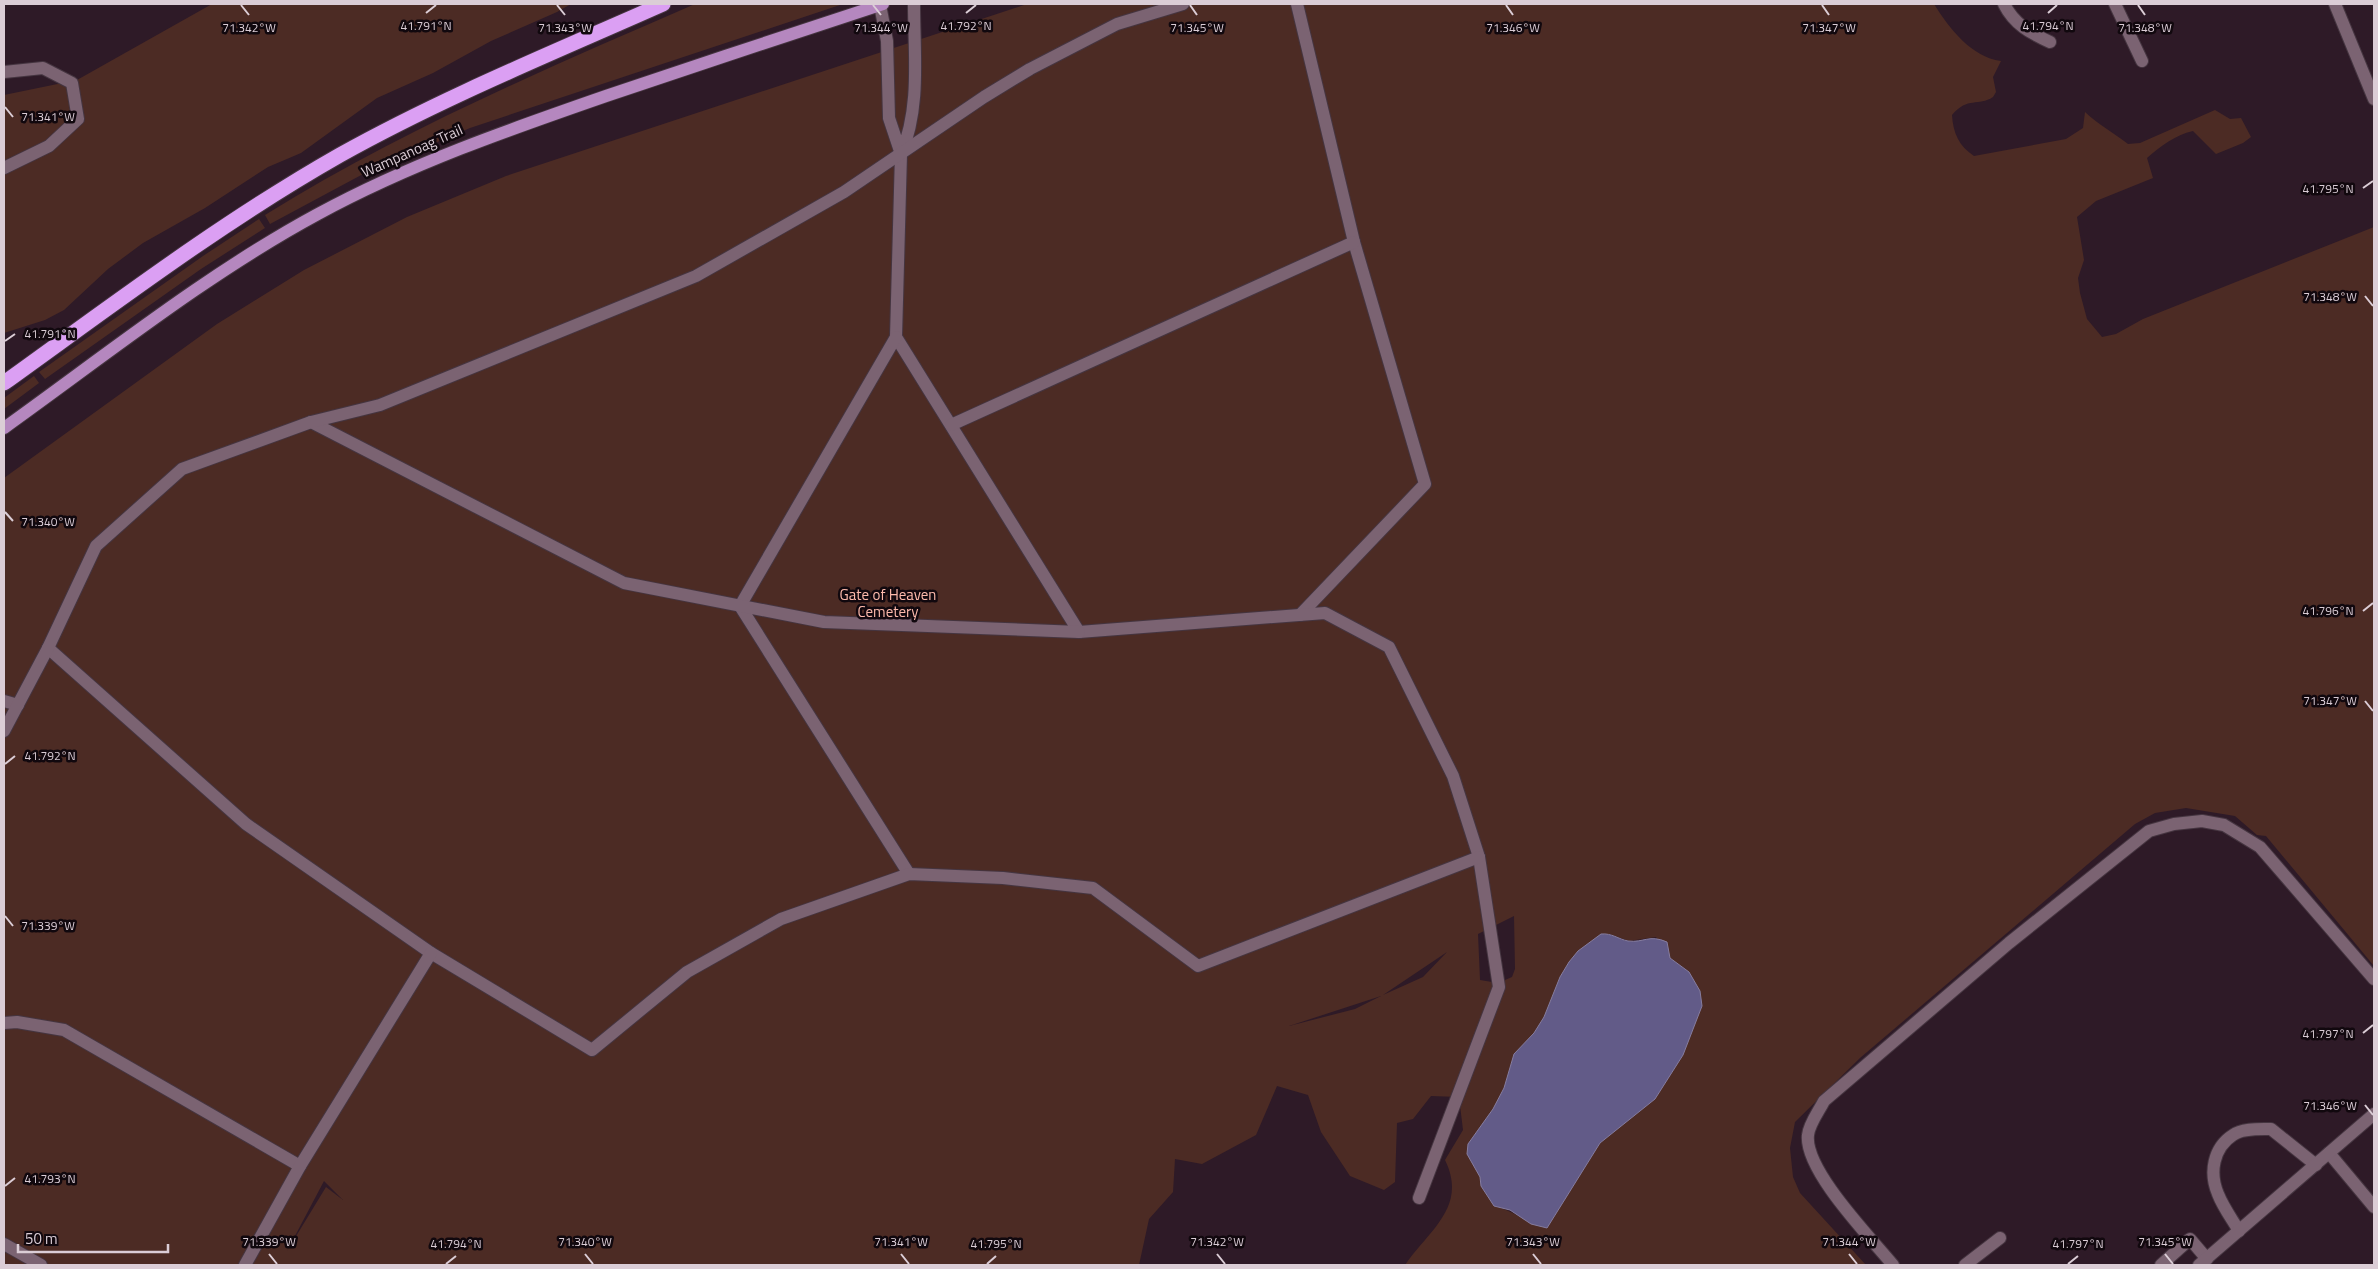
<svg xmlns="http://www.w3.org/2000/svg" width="2378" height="1269" font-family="'Titillium Web',sans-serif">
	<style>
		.green { fill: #4c2b24; fill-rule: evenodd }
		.water { fill: #625b88; stroke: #867d9f }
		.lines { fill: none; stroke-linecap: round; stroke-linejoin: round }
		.lane-casing { stroke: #453540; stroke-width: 14 }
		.street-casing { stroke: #453540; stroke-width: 14 }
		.primary-casing { stroke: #453540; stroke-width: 14 }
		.highway-casing { stroke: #453540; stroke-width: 17 }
		.lane { stroke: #7b6372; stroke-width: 12 }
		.street { stroke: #7b6372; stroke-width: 12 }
		.primary { stroke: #b587bf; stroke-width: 12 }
		.highway { stroke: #db9ff3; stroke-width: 15 }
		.ticks { fill: none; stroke: #dbcdd6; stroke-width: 2 }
		.labels { text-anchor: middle; stroke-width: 5; stroke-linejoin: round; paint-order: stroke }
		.street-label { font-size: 15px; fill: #dbcdd6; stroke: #11080e }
		.park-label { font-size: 15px; fill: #fdbaac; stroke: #11080e }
		.ticks-label { font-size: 12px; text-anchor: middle; fill: #dbcdd6; stroke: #11080e; stroke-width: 5; stroke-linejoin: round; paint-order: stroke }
	</style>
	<rect width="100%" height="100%" fill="#2e1a27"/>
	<g class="green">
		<polygon points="212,4 571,4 557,12 491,41 433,73 377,98 301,153 268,167 205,208 143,243 108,269 64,310 45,320 4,333 4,95 77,80"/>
		<path d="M695,4H843L470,128L365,173L270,224L265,215C401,130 548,68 695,4Z"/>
		<path d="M1027,4H1934C1949,28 1971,57 2001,61L1993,77L1996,92L1993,97C1978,107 1968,96 1952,115C1953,133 1959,146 1974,156L2066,139L2083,128L2085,112C2099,125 2114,133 2128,144L2140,143L2215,110L2230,119L2241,118L2251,137L2243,143L2216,154L2193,131C2175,135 2161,146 2147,158L2153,178L2096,201L2077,217L2084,260L2078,278L2080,293L2087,319L2102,337L2116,334L2143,319L2374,227V966L2266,836L2257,835L2235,816L2186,808L2155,813L2135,824L1860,1058L1795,1122L1790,1148L1793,1177L1800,1193L1866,1265H1405C1429,1230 1468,1207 1445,1160L1463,1130L1459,1097L1431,1096L1413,1119L1397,1123L1395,1182L1384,1190L1350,1176L1321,1132L1308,1095L1277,1086L1256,1135L1202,1164L1175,1159L1173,1192L1149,1219L1139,1265H4V478L217,324L304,270L407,217L506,176ZM1514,916L1515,969L1512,977L1498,983L1480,980L1478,934ZM1609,934L1629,941L1656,937L1670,958L1689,972L1683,1055L1655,1099L1600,1143L1547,1228C1526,1223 1515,1211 1494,1206L1481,1186L1480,1177L1468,1144L1493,1109L1504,1088L1514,1054L1534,1033L1544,1017L1560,977L1569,962L1578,952ZM1447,952L1423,977L1383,995ZM1381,996L1355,1009L1289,1026ZM324,1181L343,1200L326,1187L287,1251Z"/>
		<polygon points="259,219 265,228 201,269 45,379 39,372 203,256"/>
		<polygon points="34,376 39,383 4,409 4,398"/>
	</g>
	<path class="water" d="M1601,934C1612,933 1618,939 1628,941C1644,943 1649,934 1667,942L1670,958L1689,972L1700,991L1702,1006L1683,1055L1655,1099L1600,1143L1547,1228L1531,1224L1510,1210L1494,1206L1481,1186L1480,1177L1467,1154L1468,1144L1493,1109L1504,1088L1514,1054L1534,1033L1544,1017L1560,977L1569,962L1578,951Z"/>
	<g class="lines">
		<defs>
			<g id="lane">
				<polyline points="1297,4 1354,242 1425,484 1300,615"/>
				<path d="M2004,4C2014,24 2030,33 2050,42"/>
				<polyline points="2115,4 2142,61"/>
				<path d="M880,5L887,41L889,118L901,154C921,107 914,54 914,4"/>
				<polyline points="4,72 43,68 72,83 78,119 49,146 4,168"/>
				<polyline points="901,154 896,337 1079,632 1325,613 1389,647 1453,776 1479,857 1499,987 1419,1198"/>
				<polyline points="896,337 740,606 909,874"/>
				<polyline points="311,422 624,583 824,622 1079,632"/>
				<polyline points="951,425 1354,242"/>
				<polyline points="48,648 246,824 431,953 592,1050 687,972 781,919 909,874 1003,878 1093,888 1198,966 1479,857"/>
				<polyline points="4,701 18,705"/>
				<polyline points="4,731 48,648 96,546 182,469 311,422 380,405 696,276 844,192 984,97 1030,69 1117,24 1183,4"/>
				<polyline points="4,1023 17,1022 64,1030 300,1166"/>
				<polyline points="2329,1153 2374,1207"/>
				<path d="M2239,1231C2232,1219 2223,1207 2218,1194C2209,1173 2213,1148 2233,1135C2242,1128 2260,1129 2271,1129L2316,1165"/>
				<polyline points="4,1244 41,1265"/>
				<polyline points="245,1265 300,1166 431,953"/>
				<polyline points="1965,1265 2000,1238"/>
				<polyline points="2161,1265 2190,1239 2207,1259"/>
			</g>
			<g id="street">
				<polyline points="2335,4 2374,99"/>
				<path d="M1893,1265C1871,1238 1804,1170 1808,1135C1809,1124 1819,1111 1824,1101L2009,943L2149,831L2174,824L2202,821L2224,825L2260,847L2374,979"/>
				<polyline points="2199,1265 2374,1114"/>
			</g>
			<path id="primary" d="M4,428C106,355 207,274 318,214C410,164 508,130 606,96C698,65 791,34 883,4"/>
			<path id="highway" d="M4,383C114,304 222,222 340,155C444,97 555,52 663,4"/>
		</defs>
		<use href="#lane" class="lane-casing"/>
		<use href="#street" class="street-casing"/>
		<use href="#primary" class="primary-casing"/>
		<use href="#highway" class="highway-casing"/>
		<use href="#lane" class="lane"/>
		<use href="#street" class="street"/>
		<use href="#primary" class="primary"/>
		<use href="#highway" class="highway"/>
	</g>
	<path class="ticks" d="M241,5L249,15M557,5L565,15M873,5L881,15M1190,5L1197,15M1506,5L1513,15M1822,5L1829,15M2138,5L2145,15M426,13L436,5M966,13L976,5M2048,13L2057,5M5,107L13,117M2363,188L2373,181M2365,296L2373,306M5,341L15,334M5,512L13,521M2363,611L2373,603M2365,701L2373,711M5,764L15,756M5,916L13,926M2363,1033L2373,1025M2365,1105L2373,1115M5,1186L15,1178M269,1254L277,1264M585,1254L593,1264M901,1254L909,1264M1217,1254L1225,1264M1533,1254L1541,1264M1849,1254L1857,1264M2165,1254L2173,1264M446,1264L456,1256M987,1264L996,1256M2068,1264L2078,1256"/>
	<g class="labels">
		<g class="street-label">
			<text transform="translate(412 151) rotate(-24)" y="5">Wampanoag Trail</text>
		</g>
		<g class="park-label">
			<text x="888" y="600">Gate of Heaven<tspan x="888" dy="17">Cemetery</tspan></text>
		</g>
	</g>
	<g class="ticks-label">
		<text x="426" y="30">41.791°N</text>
		<text x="966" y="30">41.792°N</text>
		<text x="2048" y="30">41.794°N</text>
		<text x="249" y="32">71.342°W</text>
		<text x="881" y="32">71.344°W</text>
		<text x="1197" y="32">71.345°W</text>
		<text x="1513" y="32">71.346°W</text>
		<text x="1829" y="32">71.347°W</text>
		<text x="2145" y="32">71.348°W</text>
		<text x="565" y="32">71.343°W</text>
		<text x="48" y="121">71.341°W</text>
		<text x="2328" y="193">41.795°N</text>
		<text x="2330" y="301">71.348°W</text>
		<text x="50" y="338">41.791°N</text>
		<text x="48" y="526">71.340°W</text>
		<text x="2328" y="615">41.796°N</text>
		<text x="2330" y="705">71.347°W</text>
		<text x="50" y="760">41.792°N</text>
		<text x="48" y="930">71.339°W</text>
		<text x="2328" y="1038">41.797°N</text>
		<text x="2330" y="1110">71.346°W</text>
		<text x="50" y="1183">41.793°N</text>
		<text x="269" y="1246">71.339°W</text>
		<text x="585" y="1246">71.340°W</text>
		<text x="901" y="1246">71.341°W</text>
		<text x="1217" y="1246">71.342°W</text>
		<text x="1533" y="1246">71.343°W</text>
		<text x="1849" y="1246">71.344°W</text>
		<text x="2165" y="1246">71.345°W</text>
		<text x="456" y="1248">41.794°N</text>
		<text x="996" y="1248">41.795°N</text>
		<text x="2078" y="1248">41.797°N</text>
	</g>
	<rect width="2378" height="1269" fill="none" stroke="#dbcdd6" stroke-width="10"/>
	<path d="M18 1244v8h150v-8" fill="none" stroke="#dbcdd6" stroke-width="2.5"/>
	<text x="25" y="1244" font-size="15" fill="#dbcdd6" stroke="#11080e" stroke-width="4" paint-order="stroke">50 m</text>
</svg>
